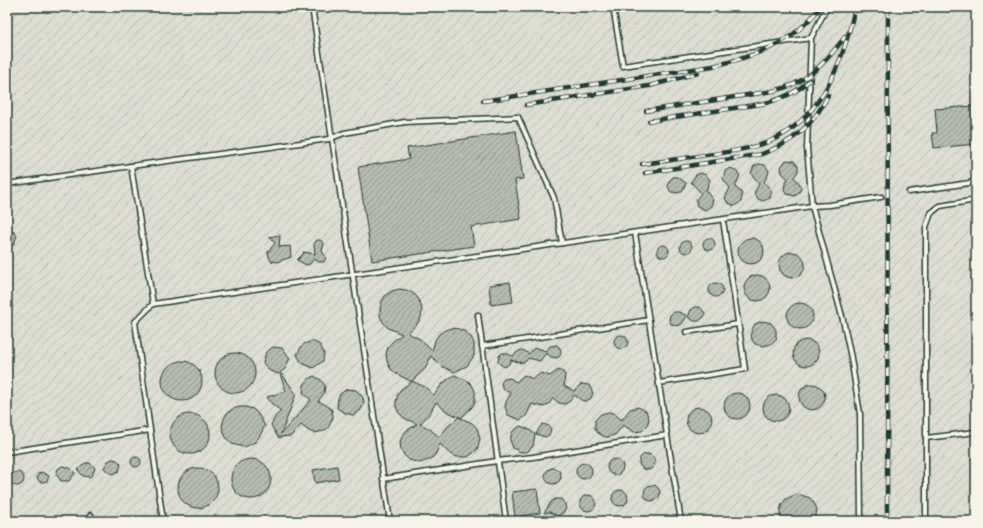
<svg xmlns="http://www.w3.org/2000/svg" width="983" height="528" font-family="'Indie Flower',sans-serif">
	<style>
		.industrial { fill: url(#industrial-furrows) }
		.building { fill: url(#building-hatch); stroke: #1f3d34 }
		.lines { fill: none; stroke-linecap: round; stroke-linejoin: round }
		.service-casing { stroke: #1f3d34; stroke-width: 7 }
		.service { stroke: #f7f3e8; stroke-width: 4 }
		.rail-casing { stroke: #1f3d34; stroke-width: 4.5 }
		.rail { stroke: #f7f3e8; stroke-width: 3; stroke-dasharray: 9; stroke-linecap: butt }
	</style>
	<defs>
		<pattern id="industrial-furrows" width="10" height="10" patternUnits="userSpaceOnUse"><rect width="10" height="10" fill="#ddddd2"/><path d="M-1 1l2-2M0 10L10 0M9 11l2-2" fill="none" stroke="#bdbfb5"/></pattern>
		<pattern id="building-hatch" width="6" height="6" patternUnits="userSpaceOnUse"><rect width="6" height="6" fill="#b5bbb0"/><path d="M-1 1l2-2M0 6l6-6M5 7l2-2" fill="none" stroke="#939990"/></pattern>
	</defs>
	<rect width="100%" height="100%" fill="#eeece1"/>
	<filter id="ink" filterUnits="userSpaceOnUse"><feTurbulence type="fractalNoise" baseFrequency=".025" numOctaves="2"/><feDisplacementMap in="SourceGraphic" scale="8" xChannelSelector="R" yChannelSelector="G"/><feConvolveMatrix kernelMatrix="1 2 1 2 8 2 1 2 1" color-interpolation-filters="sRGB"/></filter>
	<g filter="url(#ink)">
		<rect class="industrial" x="7" y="7" width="969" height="514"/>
		<g class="building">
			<polygon points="973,106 976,144 934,148 932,133 937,133 935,109"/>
			<polygon points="516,131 523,179 515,180 521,219 471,227 474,246 372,261 358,167 409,159 407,148"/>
			<polygon points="786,160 794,161 798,166 798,171 794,177 799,183 801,188 799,193 795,196 787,194 784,190 785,184 788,179 782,173 781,167"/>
			<polygon points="759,164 765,165 769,171 768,175 764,182 772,191 770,198 763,201 758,199 754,193 759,184 751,173 754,166"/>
			<polygon points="730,168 735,170 740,175 735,187 741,192 742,196 741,202 734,206 727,202 725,198 730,188 723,179 725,171"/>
			<polygon points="701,173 706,175 710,180 706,191 713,200 711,206 705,210 697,206 696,200 701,193 691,182 696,175"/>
			<polygon points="673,177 678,177 686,183 683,190 679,193 671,192 668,187 669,181"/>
			<polygon points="7,229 14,232 17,236 14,244 7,246"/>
			<polygon points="280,235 279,247 290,246 291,257 277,262 271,261 269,257 268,252 275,243 269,237"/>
			<circle cx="709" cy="244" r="6"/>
			<circle cx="751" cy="251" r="13"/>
			<polygon points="317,240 320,240 324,243 322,251 326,257 324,262 319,262 314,259 310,264 306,265 297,260 304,253 303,252 315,254 314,244"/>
			<circle cx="686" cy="247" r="6"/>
			<circle cx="663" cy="251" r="6"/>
			<circle cx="792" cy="265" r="13"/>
			<circle cx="757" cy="288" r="13"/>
			<polygon points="510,282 513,302 491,305 489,285"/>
			<circle cx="716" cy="290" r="7"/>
			<polygon points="399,289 406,290 413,293 418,298 421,305 422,311 421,317 418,323 408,333 420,339 432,351 435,340 439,334 445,330 452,328 459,329 466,332 471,337 474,343 474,356 467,366 454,372 441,366 431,356 425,369 412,381 425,387 434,395 443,383 454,375 467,380 472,385 475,391 475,402 472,407 461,418 446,411 436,402 430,413 420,424 430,429 439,437 448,426 459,417 472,423 477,428 480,439 477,450 468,457 456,457 450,454 440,444 435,455 431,459 420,463 409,460 404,455 401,449 400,443 402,436 406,431 417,424 404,418 399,413 396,407 396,401 398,394 401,389 412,382 395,373 390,368 387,361 386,354 388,347 393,341 402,334 388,328 383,322 380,316 380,308 382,301 386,295 392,291"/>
			<circle cx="800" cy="316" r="13"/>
			<polygon points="695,307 700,307 705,313 704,317 699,321 694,321 688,317 691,310"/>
			<polygon points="674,312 679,312 687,316 682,324 678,326 671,324 669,320 670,315"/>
			<polygon points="763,321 771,323 774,327 776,330 776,337 777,338 771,344 763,346 755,344 752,340 751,332 755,324"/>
			<circle cx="621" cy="342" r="7"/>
			<circle cx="806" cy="353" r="13"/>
			<polygon points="312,341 320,345 324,353 323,361 313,368 302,363 297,355 301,347 304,344"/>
			<polygon points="557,345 560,348 561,352 560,356 557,358 551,357 546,353 540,361 528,358 526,361 522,363 511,360 509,364 505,367 501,365 498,362 499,356 502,353 506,353 512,356 519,351 523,350 529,354 533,349 537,348 546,351 550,346"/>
			<polygon points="273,347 282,348 290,358 285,369 278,374 270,371 263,363 266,352"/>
			<circle cx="235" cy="373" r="20"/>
			<circle cx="182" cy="381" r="20"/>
			<polygon points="558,370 563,372 565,375 564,386 574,391 581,384 589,385 593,393 591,398 586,401 583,401 574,395 570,401 565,404 559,403 553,398 549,404 544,407 532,404 526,416 520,420 508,415 505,407 506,402 511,393 504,390 502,387 501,383 504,379 510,378 516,382 524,375 533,379 541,373 550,376"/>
			<polygon points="280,374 282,374 296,394 281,434 311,400 303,393 304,385 308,379 314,376 321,380 325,386 324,393 318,401 326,405 332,410 333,418 328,428 324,431 314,433 309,431 301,425 291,436 280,437 280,438 278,437 271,425 275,417 281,411 272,404 267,397 286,391"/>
			<circle cx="812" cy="397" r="13"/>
			<polygon points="347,389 356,390 362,396 364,401 362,408 360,411 353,415 345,413 337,408 338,398 340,394"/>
			<circle cx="737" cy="406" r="13"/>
			<circle cx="776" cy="408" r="13"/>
			<polygon points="239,407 246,407 253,409 258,414 265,426 259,437 255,442 245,447 239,446 232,444 227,439 224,433 222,426 224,419 227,413 233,409"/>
			<polygon points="638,407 646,411 649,419 647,426 642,431 634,432 623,425 616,434 609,437 605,437 598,433 595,429 595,420 601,414 609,412 613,413 622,420 630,409"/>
			<circle cx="699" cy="420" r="13"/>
			<circle cx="190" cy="434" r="20"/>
			<polygon points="543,424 549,426 551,429 549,435 545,437 536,434 540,427"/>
			<polygon points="520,426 528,429 535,434 533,446 528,451 524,452 520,452 513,448 510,440 512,432"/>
			<circle cx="647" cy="462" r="8"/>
			<circle cx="136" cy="462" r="5"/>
			<circle cx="615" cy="467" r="8"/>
			<polygon points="113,459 117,460 121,464 119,471 113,474 108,472 104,468 108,461"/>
			<circle cx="251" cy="479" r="20"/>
			<circle cx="584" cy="471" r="8"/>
			<polygon points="85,463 90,463 95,468 93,474 90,477 83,476 78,470"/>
			<polygon points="62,466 70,468 75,473 69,481 61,481 56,474 58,469"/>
			<polygon points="337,466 339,479 315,483 313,470"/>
			<circle cx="553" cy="476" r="8"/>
			<circle cx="198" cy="488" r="20"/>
			<circle cx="17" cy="479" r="7"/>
			<polygon points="42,472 49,476 47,481 43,482 40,482 37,478 38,474"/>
			<circle cx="652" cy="493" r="8"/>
			<polygon points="537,489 540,513 515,517 512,492"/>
			<circle cx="620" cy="498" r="8"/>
			<polygon points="798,494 810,498 814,503 817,509 815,521 782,521 780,516 780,510 782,504 786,499 792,496"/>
			<circle cx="588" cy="503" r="8"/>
			<polygon points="555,499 561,499 565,504 566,509 563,513 558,516 553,514 550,512 544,513 551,502"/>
		</g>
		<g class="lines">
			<defs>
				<g id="service">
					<polyline points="312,7 390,521"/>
					<polyline points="613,7 623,66 811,38 827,7"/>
					<polyline points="811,38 807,148 812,206 830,205 881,197"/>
					<polyline points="131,166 329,139 344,133 405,122 518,117 554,198 562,243"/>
					<polyline points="7,184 131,166 153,304 812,206 843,320 851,358 860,414 861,521"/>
					<polyline points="909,192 976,182"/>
					<polyline points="478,315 506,521"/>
					<polyline points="686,332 738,324"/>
					<polyline points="482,346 649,320"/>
					<polyline points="659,383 745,369 723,220"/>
					<polyline points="150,430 135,322 153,304"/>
					<polyline points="667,435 681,521"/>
					<polyline points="926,438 976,432"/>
					<polyline points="7,452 150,430 163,521"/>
					<polyline points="383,479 497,461 533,457 667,435 635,233"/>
					<polyline points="91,515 92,521"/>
					<polyline points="926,521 926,227 931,213 940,206 976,200"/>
				</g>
			</defs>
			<use href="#service" class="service-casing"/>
			<use href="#service" class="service"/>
			<defs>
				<g id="rail">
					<path d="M483,101L713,66C756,56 793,44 820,7"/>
					<polyline points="526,105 649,86 698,73"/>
					<path d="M646,111L773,91C799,85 814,74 832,53C836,48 842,42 845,36"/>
					<path d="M649,121L761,104C780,100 796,93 810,80"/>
					<path d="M642,164C666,161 690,157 714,154C732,151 751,149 768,142C822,120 844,60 855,7"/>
					<path d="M645,173L762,154C793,142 814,125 828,95"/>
					<polyline points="887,521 888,7"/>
				</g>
			</defs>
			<use href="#rail" class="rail-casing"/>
			<use href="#rail" class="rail"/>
		</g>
	</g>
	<rect width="983" height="528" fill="none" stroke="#f7f3e8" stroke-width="24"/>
	<rect x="12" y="12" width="959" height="504" fill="none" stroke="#1f3d34" stroke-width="1.5" filter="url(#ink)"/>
</svg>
